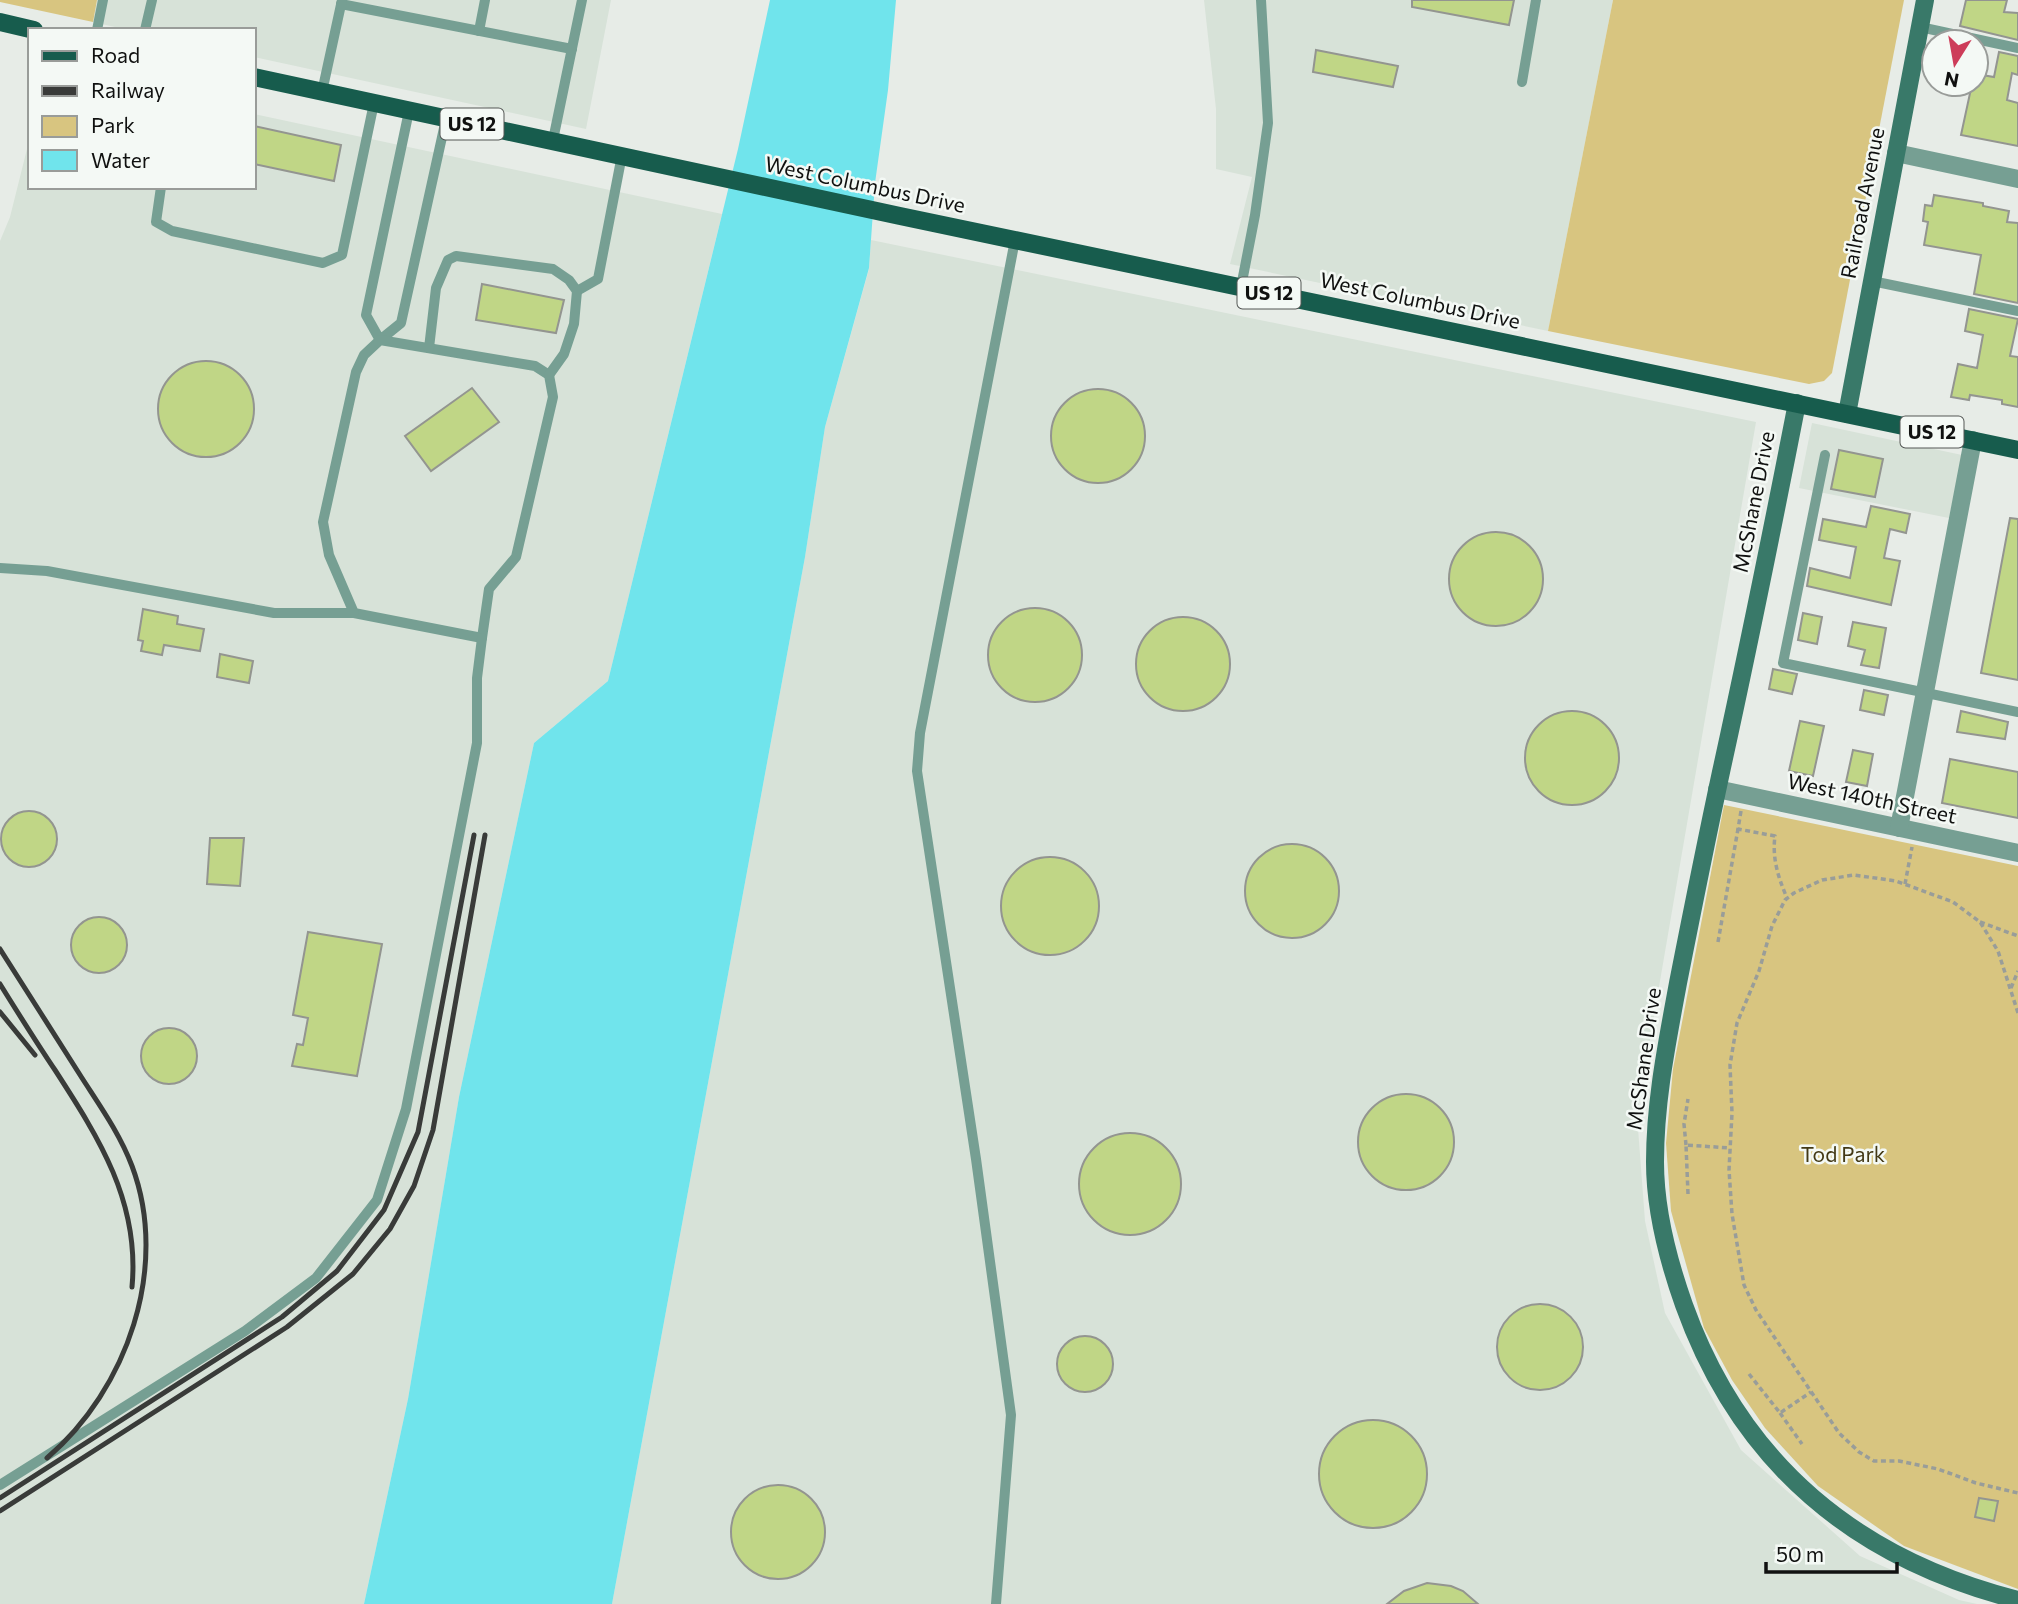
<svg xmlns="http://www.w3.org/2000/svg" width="2018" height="1604" font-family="Commissioner,sans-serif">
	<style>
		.built { fill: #d7e2d8 }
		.green { fill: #d8c580 }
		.water { fill: #70e4ec }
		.building { fill: #c0d686; stroke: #939590; stroke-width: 2 }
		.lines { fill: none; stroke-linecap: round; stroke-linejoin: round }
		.path { stroke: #999d99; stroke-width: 3.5; stroke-dasharray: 5 3.5; stroke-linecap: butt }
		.lane { stroke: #769f93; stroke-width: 10 }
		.street { stroke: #769f93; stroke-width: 18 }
		.secondary { stroke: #397969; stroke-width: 18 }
		.primary { stroke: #175c4d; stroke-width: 18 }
		.rail { stroke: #393b39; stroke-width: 5 }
		.labels { text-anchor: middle; stroke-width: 5; stroke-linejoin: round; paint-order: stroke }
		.shield { fill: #f4f9f5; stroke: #545755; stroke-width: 2 }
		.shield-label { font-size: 19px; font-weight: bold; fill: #101110 }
		.street-label { font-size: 21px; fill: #101110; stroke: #f4f9f5 }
		.park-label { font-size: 21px; fill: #433915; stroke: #f4f9f5 }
	</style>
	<rect width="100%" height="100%" fill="#e7ece7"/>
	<g class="built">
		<polygon points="97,0 611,0 586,129 254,57 254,30 128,30 93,22"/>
		<polygon points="1204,0 1613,0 1548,331 1230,264 1252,177 1216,169 1216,109"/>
		<polygon points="254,114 722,214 608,681 534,743 459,1097 408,1399 364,1604 0,1604 0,241 10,217 30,137 30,187 254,187"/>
		<polygon points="871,240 1756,422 1637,1115 1645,1221 1665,1313 1741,1450 1860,1556 1959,1600 1977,1604 612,1604 805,557 825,427 869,269"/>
		<polygon points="1812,423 1962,455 1949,518 1799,488"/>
	</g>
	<g class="green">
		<polygon points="0,0 97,0 93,22 0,2"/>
		<polygon points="1613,0 1904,0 1832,373 1824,381 1809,384 1548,331"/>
		<polygon points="1724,805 2018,866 2018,1589 1904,1546 1818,1486 1765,1428 1732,1380 1704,1328 1671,1211 1666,1143 1673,1069"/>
	</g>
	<polygon class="water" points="770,0 896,0 888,90 875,183 869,268 825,427 805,557 612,1604 364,1604 408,1399 459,1097 534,743 608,681 738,149"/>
	<g class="building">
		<polygon points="1412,0 1514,0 1509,25 1412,7"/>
		<polygon points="1966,0 2007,0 2004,12 2018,13 2018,40 1960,26"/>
		<polygon points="1316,50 1398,66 1393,87 1313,72"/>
		<polygon points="1999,52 2018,56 2018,75 2012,73 2007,100 2018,103 2018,146 1961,135 1972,84 1976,84 1976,74 1994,77"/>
		<polygon points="254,126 341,145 334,181 254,164"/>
		<polygon points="1934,195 1983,203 1983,206 2009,211 2007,222 2018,223 2018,303 1974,294 1981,255 1924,245 1928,222 1923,221 1925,205 1932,206"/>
		<polygon points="482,284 564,300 556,333 476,320"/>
		<polygon points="1969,309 2018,319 2010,356 2018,357 2018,407 2002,404 2002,400 1970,395 1969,400 1951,397 1958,364 1977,368 1983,335 1965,331"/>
		<circle cx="206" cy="409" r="48"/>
		<polygon points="472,388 499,422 431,471 405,436"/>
		<circle cx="1098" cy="436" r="47"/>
		<polygon points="1839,450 1883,459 1875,497 1831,489"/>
		<polygon points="1871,506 1910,514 1906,533 1890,529 1884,558 1900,561 1891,605 1807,586 1810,568 1850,578 1856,547 1819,540 1823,519 1866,527"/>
		<polygon points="2010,518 2018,519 2018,680 1981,673"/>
		<circle cx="1496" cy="579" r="47"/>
		<circle cx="1035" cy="655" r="47"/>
		<polygon points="143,609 178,616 177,624 204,629 200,651 164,645 162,655 141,651 143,641 138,640"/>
		<polygon points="1803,613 1822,617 1817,644 1798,640"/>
		<circle cx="1183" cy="664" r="47"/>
		<polygon points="1853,622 1886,628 1879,668 1861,665 1865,650 1848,646"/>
		<polygon points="220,654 253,661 249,683 217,677"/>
		<polygon points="1773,669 1797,674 1792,694 1769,689"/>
		<polygon points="1864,690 1888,695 1884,715 1860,710"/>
		<polygon points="1961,711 2008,722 2005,739 1957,732"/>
		<circle cx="1572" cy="758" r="47"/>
		<polygon points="1800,721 1824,726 1813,776 1789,771"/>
		<polygon points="1853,750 1873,754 1867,786 1846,782"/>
		<polygon points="1950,759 2018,772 2018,818 1942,803"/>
		<circle cx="29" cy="839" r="28"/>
		<polygon points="210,838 244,838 240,886 207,884"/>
		<circle cx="1292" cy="891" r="47"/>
		<circle cx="1050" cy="906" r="49"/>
		<circle cx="99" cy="945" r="28"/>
		<polygon points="308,932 382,944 357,1076 292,1066 297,1044 303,1045 308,1018 293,1015"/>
		<circle cx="169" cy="1056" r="28"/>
		<circle cx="1406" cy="1142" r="48"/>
		<circle cx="1130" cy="1184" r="51"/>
		<circle cx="1540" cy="1347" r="43"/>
		<circle cx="1085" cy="1364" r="28"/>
		<circle cx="1373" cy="1474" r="54"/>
		<circle cx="778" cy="1532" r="47"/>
		<polygon points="1979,1498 1998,1501 1994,1521 1975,1517"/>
		<polygon points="1427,1583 1451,1586 1463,1591 1478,1604 1387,1604 1404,1591"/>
	</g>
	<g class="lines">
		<g class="path">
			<path d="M1741,811L1738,829L1775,836C1772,858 1778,877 1787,898"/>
			<polyline points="1905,884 1912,847"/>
			<polyline points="1980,922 2018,936"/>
			<polyline points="1718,942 1738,829"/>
			<polyline points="2011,988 2018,971"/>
			<polyline points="2018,1013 1998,951 1980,922 1953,902 1896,881 1854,875 1822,880 1794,893 1785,900 1772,926 1759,971 1737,1023 1730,1065 1732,1113 1729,1170 1732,1214 1744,1285 1756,1310 1839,1433 1859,1452 1874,1461 1899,1461 1938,1469 1976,1483 2018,1493"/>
			<polyline points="1686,1145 1684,1124 1688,1099"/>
			<polyline points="1688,1194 1686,1145 1730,1148"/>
			<polyline points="1749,1374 1780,1413 1811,1392"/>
			<polyline points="1780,1413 1802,1444"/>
		</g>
		<g class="lane">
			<polyline points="341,4 572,49"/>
			<polyline points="1920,27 2018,48"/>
			<polyline points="97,30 103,0"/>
			<polyline points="145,30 152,0"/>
			<polyline points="479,31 485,0"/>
			<polyline points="1522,82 1536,0"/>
			<polyline points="322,92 342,0"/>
			<polyline points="409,111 366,315 380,340 401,323 446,119"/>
			<polyline points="553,140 582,0"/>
			<polyline points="161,187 156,222 172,231 323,263 342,255 374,103"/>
			<polyline points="1872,281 2018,311"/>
			<polyline points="1241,287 1255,215 1268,123 1261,0"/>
			<polyline points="577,291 598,279 622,155"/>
			<polygon points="380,340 535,366 549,375 553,397 516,557 489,589 482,638 354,613 329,555 323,522 356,372 364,355"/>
			<polyline points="429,348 436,288 448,260 456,256 553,269 569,280 577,291 574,324 564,354 549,375"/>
			<polyline points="1825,455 1783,663 2018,712"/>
			<polyline points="0,568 47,571 274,613 354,613"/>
			<polyline points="0,1485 245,1331 316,1278 377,1200 406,1109 477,743 477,678 482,638"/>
			<polyline points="996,1604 1011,1415 976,1159 917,771 920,733 1015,240"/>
		</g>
		<g class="street">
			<polyline points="1896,153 2018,179"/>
			<polyline points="1717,789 2018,853"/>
			<polyline points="1899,828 1973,440"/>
		</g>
		<g class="secondary">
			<path d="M1797,403C1773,526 1748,649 1721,772C1706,842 1692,912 1678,983C1667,1043 1655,1101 1655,1162C1655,1210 1668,1260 1684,1305C1741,1464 1856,1559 2018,1600"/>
			<polyline points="1847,414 1925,0"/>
		</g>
		<g class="primary">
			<polyline points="0,22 34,30"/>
			<polyline points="254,77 900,216 2018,450"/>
		</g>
		<g class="rail">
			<path d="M0,949C27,992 55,1035 82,1078C100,1106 120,1134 132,1166C170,1267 127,1390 47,1458"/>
			<path d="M0,984C18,1013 36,1042 55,1070C99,1138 140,1202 132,1287"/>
			<polyline points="0,1012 35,1055"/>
			<polyline points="0,1498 282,1317 337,1271 384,1210 418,1132 474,835"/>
			<polyline points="0,1511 287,1327 353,1274 390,1229 414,1186 433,1130 485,835"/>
		</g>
	</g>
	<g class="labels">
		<g class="shield">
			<rect x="440.5" y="108.5" width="63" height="31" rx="5"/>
			<rect x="1237.5" y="277.5" width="63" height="31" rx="5"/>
			<rect x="1900.5" y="416.5" width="63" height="31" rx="5"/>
		</g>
		<g class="shield-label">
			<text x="472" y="131">US 12</text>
			<text x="1269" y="300">US 12</text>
			<text x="1932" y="439">US 12</text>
		</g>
		<g class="street-label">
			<text transform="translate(865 185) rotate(12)" y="7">West Columbus Drive</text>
			<text transform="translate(1863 203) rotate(-79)" y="7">Railroad Avenue</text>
			<text transform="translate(1420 301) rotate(12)" y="7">West Columbus Drive</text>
			<text transform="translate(1754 502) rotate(-79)" y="7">McShane Drive</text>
			<text transform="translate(1872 799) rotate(12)" y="7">West 140th Street</text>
			<text transform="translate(1644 1059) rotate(-82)" y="7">McShane Drive</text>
		</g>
		<g class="park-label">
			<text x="1843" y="1162">Tod Park</text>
		</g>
	</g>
	<rect x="28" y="28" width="228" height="161" fill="#f4f9f5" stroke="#999c99" stroke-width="2"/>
	<rect x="42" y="51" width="35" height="10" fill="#175c4d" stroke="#999c99" stroke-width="2"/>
	<text x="91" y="63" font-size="21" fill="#101110">Road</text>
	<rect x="42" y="86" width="35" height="10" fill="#393b39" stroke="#999c99" stroke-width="2"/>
	<text x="91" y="98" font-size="21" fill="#101110">Railway</text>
	<rect x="42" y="116" width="35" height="21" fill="#d8c580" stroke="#999c99" stroke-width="2"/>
	<text x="91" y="133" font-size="21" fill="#101110">Park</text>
	<rect x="42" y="150" width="35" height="21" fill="#70e4ec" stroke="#999c99" stroke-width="2"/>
	<text x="91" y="168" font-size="21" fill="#101110">Water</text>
	<g transform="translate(1955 63) rotate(191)"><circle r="33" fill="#f4f9f5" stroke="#999c99" stroke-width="2"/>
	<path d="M0-5L12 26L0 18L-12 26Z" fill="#cd3d59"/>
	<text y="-10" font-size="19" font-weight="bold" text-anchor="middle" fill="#101110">N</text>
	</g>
	<path d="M1766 1562v10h131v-10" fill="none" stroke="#101110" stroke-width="3.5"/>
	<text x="1776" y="1562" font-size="21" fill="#101110" stroke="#f4f9f5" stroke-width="5" paint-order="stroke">50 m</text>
</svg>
